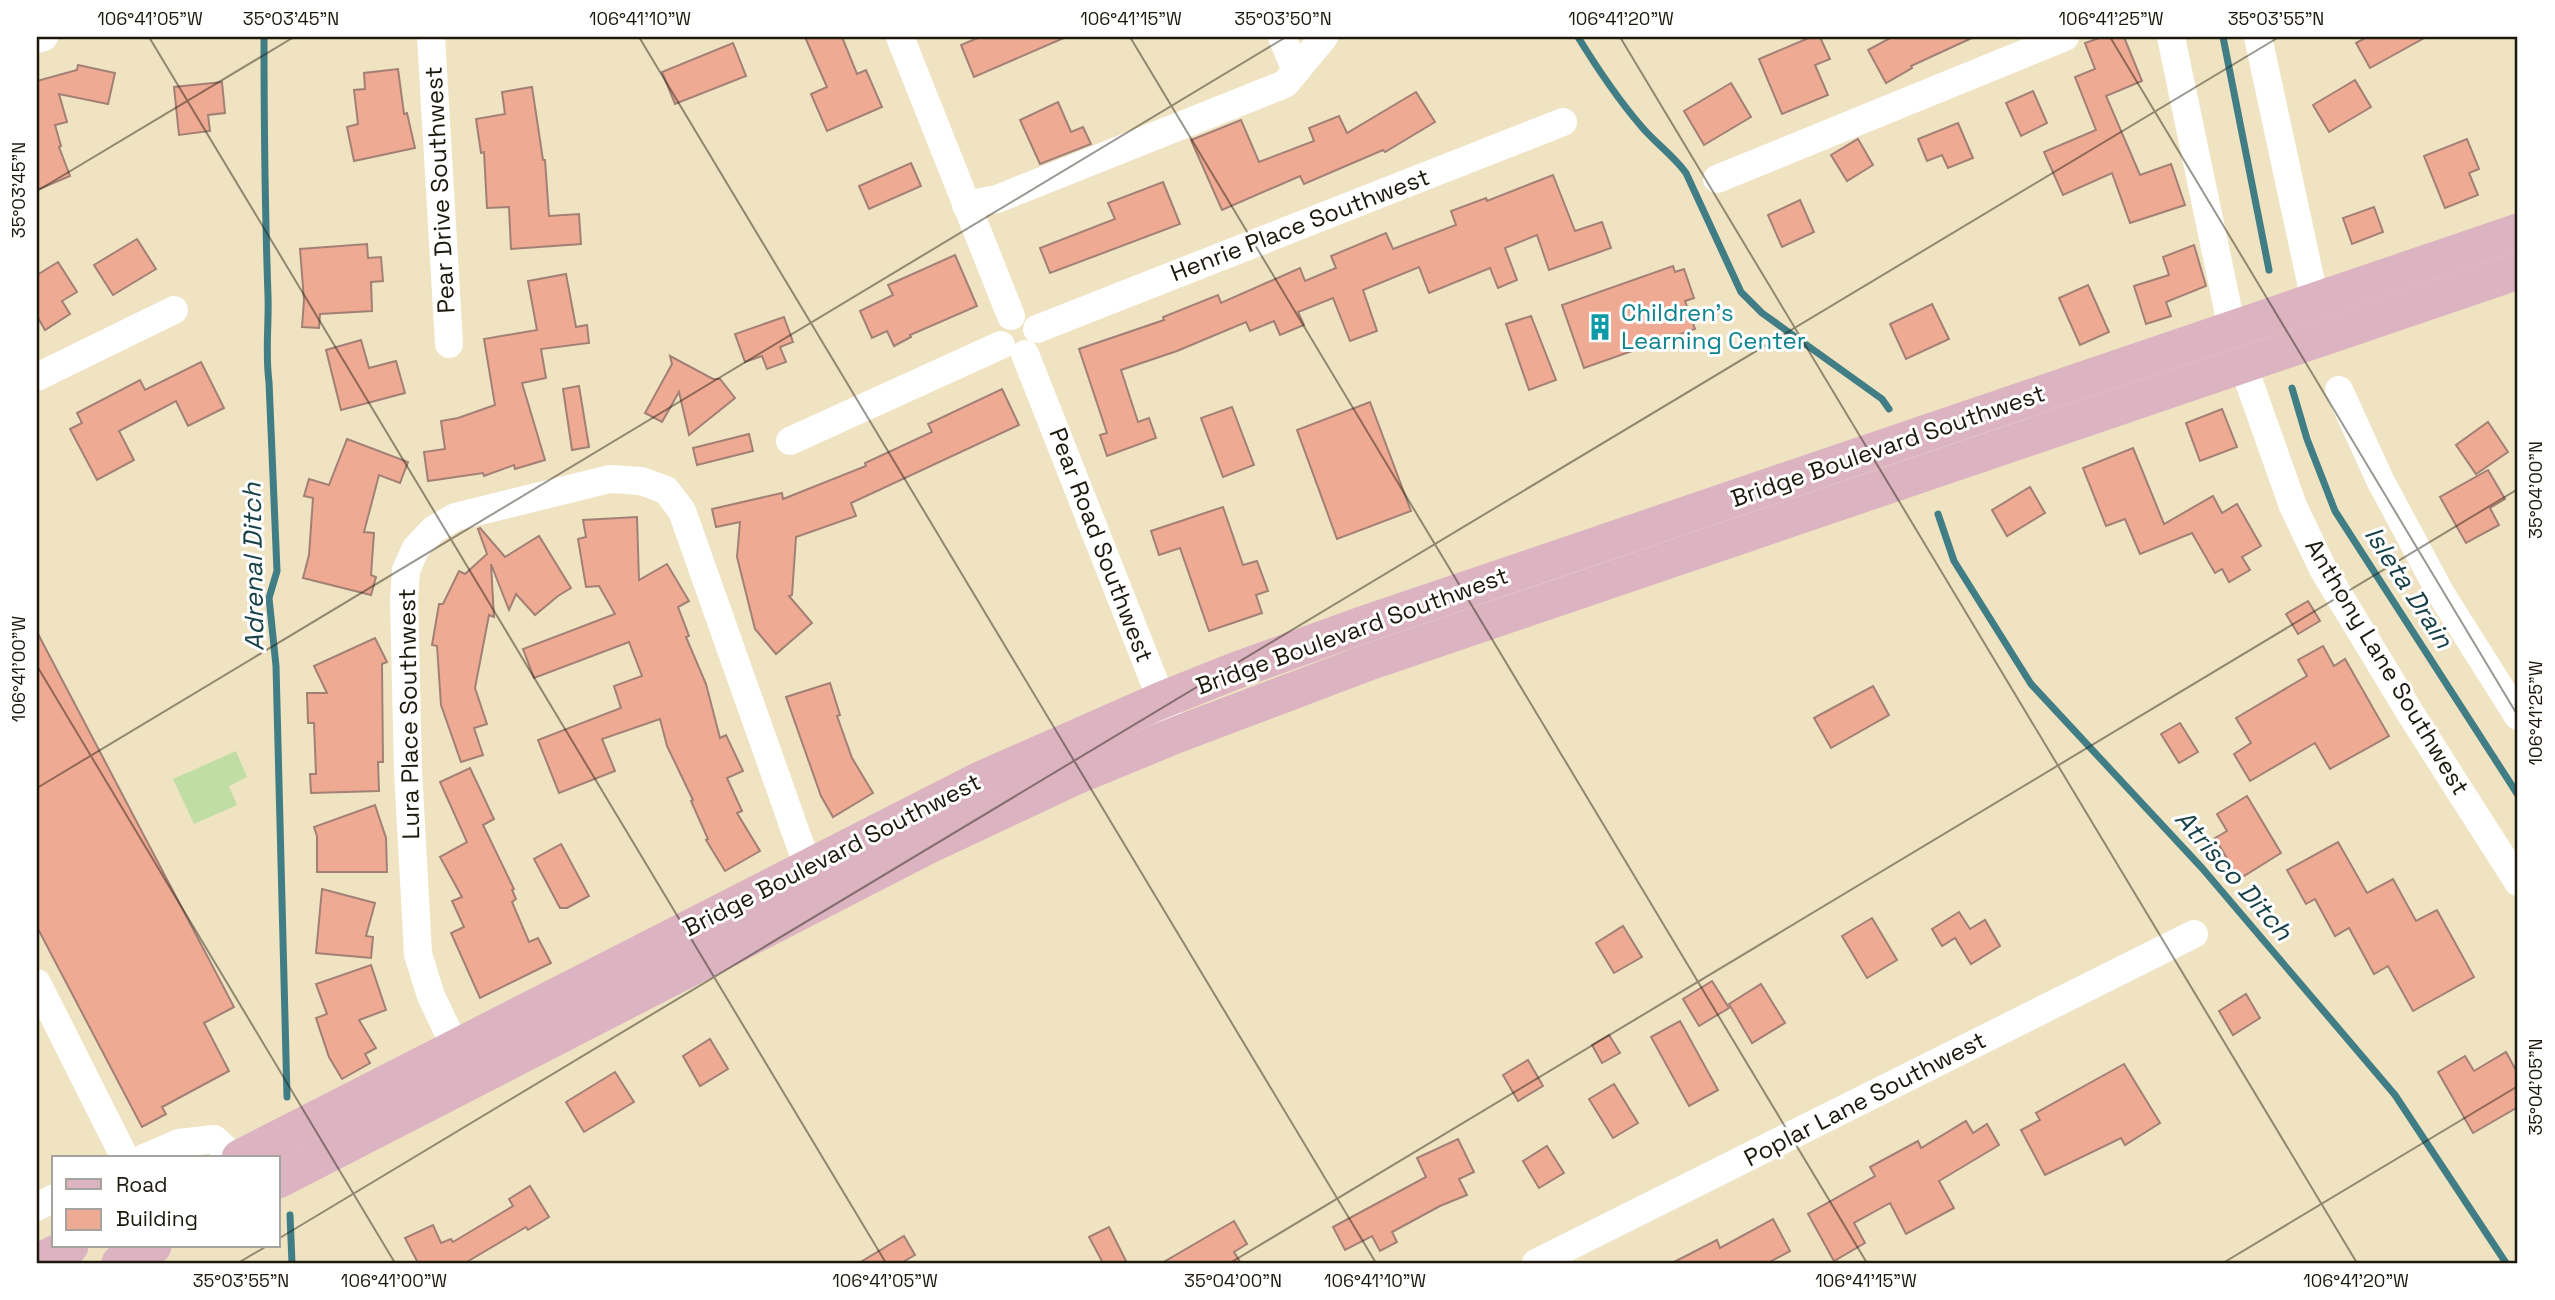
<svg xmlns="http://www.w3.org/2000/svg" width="2555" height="1300" font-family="'Space Grotesk',sans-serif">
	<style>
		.green { fill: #c0dea4 }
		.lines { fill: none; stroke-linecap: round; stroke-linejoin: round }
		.stream { stroke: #417d85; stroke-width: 7 }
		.building { fill: #efaa94; stroke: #a38075; stroke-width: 2 }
		.minor { stroke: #fff; stroke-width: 28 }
		.major { stroke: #dcb3c1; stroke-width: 37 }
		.ticks { fill: none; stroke: #1c180c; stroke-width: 2; stroke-opacity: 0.45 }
		.labels { text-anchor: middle; stroke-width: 6; stroke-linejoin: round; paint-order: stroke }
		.street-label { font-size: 24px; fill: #1c180c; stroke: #fff }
		.culture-label { font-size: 24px; fill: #0d838f; stroke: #fff; text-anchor: start }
		.water-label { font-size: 26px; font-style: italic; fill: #174047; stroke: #fff }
		.neatline { fill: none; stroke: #1c180c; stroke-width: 2.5 }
		.ticks-label { font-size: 18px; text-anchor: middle; fill: #1c180c }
	</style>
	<rect width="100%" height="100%" fill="#efe3c2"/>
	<polygon class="green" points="236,751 247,777 229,786 237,805 194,824 173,779"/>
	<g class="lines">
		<g class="stream">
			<path d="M264,37C264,123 265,209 268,296C269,325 265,352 269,382L277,571L269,598L276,666L287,1097"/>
			<path d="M1578,37C1597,68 1617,98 1641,126C1655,143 1673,155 1686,173L1741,292L1762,313L1882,399L1889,409"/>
			<polyline points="2223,37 2269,270"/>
			<polyline points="2292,388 2307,439 2335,511 2518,795"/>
			<polyline points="1938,514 1954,561 2031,684 2202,868 2395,1095 2506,1263"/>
			<polyline points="290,1215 292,1263"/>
		</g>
	</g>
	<g class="building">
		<polygon points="805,37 842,37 857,74 866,70 882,107 827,131 811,94 827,87"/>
		<polygon points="980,37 1066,37 974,77 961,45"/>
		<polygon points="1811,37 1820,37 1830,59 1815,65 1828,95 1782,114 1759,59"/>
		<polygon points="1892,37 1974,37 1911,66 1912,68 1886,83 1868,50"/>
		<polygon points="2102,37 2124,37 2142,81 2106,96 2140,175 2171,164 2185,205 2130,223 2112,173 2063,195 2044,152 2096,130 2075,77 2095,69 2085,43"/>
		<polygon points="2367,37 2426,37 2370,68 2356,43"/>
		<polygon points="733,43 746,76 675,104 662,72"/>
		<polygon points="78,65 115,73 108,104 59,94 67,122 55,125 61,146 59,147 70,176 37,190 37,81 77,70"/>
		<polygon points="398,69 404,114 407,113 415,148 354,161 347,127 358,124 354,90 365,89 364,73"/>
		<polygon points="2355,80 2371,107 2329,132 2313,105"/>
		<polygon points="222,82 225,113 208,115 210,131 179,135 174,87"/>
		<polygon points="1731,83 1751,117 1704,145 1684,111"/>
		<polygon points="532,87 543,160 545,160 549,216 579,214 581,244 511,249 509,207 487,208 484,152 481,153 476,119 505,114 502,92"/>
		<polygon points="2033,91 2047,123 2021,136 2006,103"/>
		<polygon points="1416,92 1435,122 1385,152 1383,150 1304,184 1300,176 1222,210 1191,140 1241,120 1259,162 1314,141 1309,128 1339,116 1347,133"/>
		<polygon points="1058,102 1071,132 1083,127 1091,144 1040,164 1020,120"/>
		<polygon points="1958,123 1973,158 1948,168 1942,155 1927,161 1918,139"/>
		<polygon points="1858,139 1873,165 1847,181 1831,155"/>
		<polygon points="2467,139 2479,169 2469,173 2478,195 2445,208 2424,156"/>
		<polygon points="911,163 921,186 869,209 859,186"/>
		<polygon points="1553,175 1575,231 1602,222 1611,248 1549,270 1537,235 1505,248 1517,280 1498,288 1490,268 1429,293 1419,267 1363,290 1377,331 1350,341 1333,298 1298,312 1304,325 1280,335 1274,321 1250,331 1246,322 1177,351 1121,370 1138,422 1149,418 1156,438 1107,456 1100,435 1107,433 1079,349 1164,320 1163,317 1218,295 1221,303 1300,268 1305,281 1336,268 1331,256 1386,233 1393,249 1456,225 1451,211 1486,198 1487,201"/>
		<polygon points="1163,182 1180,224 1050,273 1040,248 1115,219 1108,203"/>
		<polygon points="1800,200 1814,232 1782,247 1768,215"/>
		<polygon points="2374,207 2383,232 2352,244 2343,218"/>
		<polygon points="137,239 156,269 113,295 94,265"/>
		<polygon points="367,244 368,258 381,257 383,281 371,282 372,311 320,314 319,328 302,327 304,300 300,249"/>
		<polygon points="2194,245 2206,286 2166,302 2171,316 2146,324 2134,286 2169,275 2163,257"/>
		<polygon points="955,255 977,306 910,335 911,337 894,346 887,331 872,338 860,311 893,295 888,285"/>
		<polygon points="58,262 77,292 62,301 70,314 45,330 37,316 37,275"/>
		<polygon points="1673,266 1675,272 1684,269 1694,298 1685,301 1695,329 1584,368 1562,305"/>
		<polygon points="566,274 576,327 587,325 589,343 541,349 546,378 522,383 545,460 515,469 514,465 484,476 483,473 428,481 424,452 445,449 441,421 458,418 495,405 484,339 537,330 528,281"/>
		<polygon points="2088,285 2109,332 2080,345 2059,298"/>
		<polygon points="1932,304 1949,339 1906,359 1890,324"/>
		<polygon points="1531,316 1556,380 1529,390 1506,324"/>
		<polygon points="784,317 793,342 780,347 786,362 767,369 762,356 745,362 735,334"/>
		<polygon points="361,340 369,368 396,361 405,393 341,410 326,350"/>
		<polygon points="670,356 713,379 720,379 735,398 689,435 679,392 662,422 645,413 672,364"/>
		<polygon points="201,362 224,408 188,426 176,401 119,431 134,460 97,480 70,429 82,423 77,413 140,380 145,390"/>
		<polygon points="579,386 589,447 572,450 563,389"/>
		<polygon points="1002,389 1019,425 851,503 856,516 796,537 792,595 789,596 812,623 776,654 755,629 737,557 740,522 716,527 712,509 782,493 783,499 866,466 865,463 932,432 928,424"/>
		<polygon points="1370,402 1411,511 1337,539 1297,430"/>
		<polygon points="1232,407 1254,465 1223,477 1201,418"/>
		<polygon points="2222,409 2237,447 2200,461 2186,423"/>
		<polygon points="2488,422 2508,452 2476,474 2456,445"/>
		<polygon points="749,434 753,451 697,465 693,448"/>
		<polygon points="347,439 408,462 400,483 379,475 364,532 374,533 371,575 376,577 371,595 303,578 309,555 313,498 304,496 309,479 329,485"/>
		<polygon points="2133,448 2164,524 2213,496 2222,513 2237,504 2261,546 2242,557 2250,570 2229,582 2222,569 2215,573 2192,533 2140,554 2125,519 2106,526 2083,468"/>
		<polygon points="2488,470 2505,499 2490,508 2499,525 2466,543 2440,497"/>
		<polygon points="2030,487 2045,513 2007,536 1992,510"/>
		<polygon points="1223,507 1243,565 1257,561 1268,591 1256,595 1262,613 1209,631 1180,548 1159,555 1151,531"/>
		<polygon points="637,517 639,580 667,564 689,601 678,607 689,636 686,637 706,684 720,738 726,735 743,771 727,778 742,811 737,813 760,851 725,871 706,840 708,839 691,801 693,800 667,746 660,719 602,739 615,771 559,793 538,740 621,708 614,686 642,676 629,642 534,678 523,649 615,614 599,586 586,587 578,539 586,537 583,520"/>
		<polygon points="480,528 505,557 539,536 571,588 558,596 535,615 516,594 509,610 491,564 494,617 489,615 475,688 487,724 474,728 483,755 461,762 441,705 437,646 432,645 439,604 443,604 459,571 465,574 487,554 478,529"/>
		<polygon points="2308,601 2320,621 2298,634 2286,614"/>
		<polygon points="37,632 234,1007 204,1023 229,1071 162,1107 166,1114 142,1127 37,927"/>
		<polygon points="375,638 387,662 382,664 383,762 378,762 379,791 311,793 310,774 316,774 314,723 308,723 307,693 327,693 314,666"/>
		<polygon points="2323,646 2334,666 2345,659 2389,736 2330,769 2315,743 2250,781 2234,754 2251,743 2236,718 2307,676 2298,660"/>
		<polygon points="830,683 840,715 837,716 852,758 873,793 833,817 821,796 786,697"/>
		<polygon points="1873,686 1889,715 1831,748 1814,718"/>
		<polygon points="2180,723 2198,752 2179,763 2161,734"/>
		<polygon points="470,768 494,819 483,825 514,889 512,890 516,899 512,902 529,942 538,938 551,963 480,998 451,933 464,927 452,901 462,897 440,857 467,842 440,782"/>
		<polygon points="2247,796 2281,853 2239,879 2215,838 2227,831 2217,814"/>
		<polygon points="375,805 386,838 387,872 317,872 317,836 314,827"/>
		<polygon points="2338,842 2367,893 2393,879 2416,921 2437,910 2474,977 2413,1011 2388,966 2374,974 2349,928 2335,936 2315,899 2306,904 2287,870"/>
		<polygon points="561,844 589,896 567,908 560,908 534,859"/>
		<polygon points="322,889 375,903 366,936 373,937 371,958 316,953"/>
		<polygon points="1959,912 1970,929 1985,920 2000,946 1971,964 1955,938 1942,946 1932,929"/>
		<polygon points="1872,918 1897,960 1867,978 1842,936"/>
		<polygon points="1623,926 1642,957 1614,973 1596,943"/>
		<polygon points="371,965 386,1010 359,1020 376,1048 365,1054 370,1063 342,1079 329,1057 316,1018 327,1014 316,984"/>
		<polygon points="1712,981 1729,1008 1699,1026 1683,999"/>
		<polygon points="1761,984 1785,1023 1752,1043 1729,1004"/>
		<polygon points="2246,994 2260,1018 2233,1035 2219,1011"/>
		<polygon points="1680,1021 1718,1090 1689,1106 1651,1037"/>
		<polygon points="1609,1035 1620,1053 1602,1063 1592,1045"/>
		<polygon points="710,1039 728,1069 700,1086 683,1056"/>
		<polygon points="2506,1052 2518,1074 2518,1107 2473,1133 2438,1072 2465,1056 2474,1071"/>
		<polygon points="1528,1060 1543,1086 1518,1101 1503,1075"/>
		<polygon points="2124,1064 2160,1123 2125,1145 2121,1138 2045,1175 2021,1130 2040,1120 2036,1113"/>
		<polygon points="615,1072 634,1102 584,1132 566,1102"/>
		<polygon points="1614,1084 1638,1123 1613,1138 1589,1099"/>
		<polygon points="1966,1121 1973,1133 1987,1124 1999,1145 1939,1181 1954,1208 1906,1234 1890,1203 1854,1223 1865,1243 1834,1261 1808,1214 1875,1176 1870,1167 1918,1141 1921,1148"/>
		<polygon points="1458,1139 1474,1172 1459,1179 1467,1195 1440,1206 1392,1232 1397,1242 1380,1251 1372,1236 1345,1250 1333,1227 1426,1177 1417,1158"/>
		<polygon points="1547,1146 1564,1173 1539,1188 1523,1161"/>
		<polygon points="530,1186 549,1217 528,1230 526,1227 465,1263 418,1263 405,1238 433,1225 441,1243 451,1239 453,1242 513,1206 509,1199"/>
		<polygon points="1773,1219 1790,1251 1768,1263 1672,1263 1717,1240 1720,1248"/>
		<polygon points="1234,1221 1247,1244 1234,1252 1241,1263 1162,1263"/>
		<polygon points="1109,1227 1127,1263 1103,1263 1089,1237"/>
		<polygon points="904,1236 915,1255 901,1263 859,1263"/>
	</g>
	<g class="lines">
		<g class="minor">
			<polyline points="431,37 449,344"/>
			<polyline points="900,37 1011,316"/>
			<polyline points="1282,37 1296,71"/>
			<polyline points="2171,37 2232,329"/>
			<polyline points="2258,37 2315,301"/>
			<polyline points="37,39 44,37"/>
			<polyline points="1717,179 2065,37"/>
			<polyline points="966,205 997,199 1285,84 1324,37"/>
			<polyline points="1037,329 1563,122"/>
			<polyline points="1025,354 1169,719"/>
			<polyline points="2243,365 2293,506 2323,569 2412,716 2518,882"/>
			<polyline points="37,377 174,310"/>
			<polyline points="2339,390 2380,480 2441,594 2518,716"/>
			<polyline points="790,441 1001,345"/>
			<polyline points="37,983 125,1158"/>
			<polyline points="464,1065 431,996 418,954 408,770 404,600 406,570 416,548 433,530 455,517 610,479 641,481 666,490 682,511 808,867"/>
			<polyline points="144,1158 179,1143 214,1139 235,1158"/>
			<polyline points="37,1207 54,1198"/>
			<polyline points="1536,1263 2194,934"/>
		</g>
		<g class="major">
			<polyline points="240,1158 980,780 1162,700 1232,672 1362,625 2518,232"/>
			<polyline points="278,1180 927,846 1074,777 1176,735 1369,662 2518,271"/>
			<polyline points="37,1263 70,1246"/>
			<polyline points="120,1263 153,1246"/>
		</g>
	</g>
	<path class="ticks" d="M149,37L886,1263M639,37L1376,1263M1130,37L1867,1263M1620,37L2357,1263M2110,37L2518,716M37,191L294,37M37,666L395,1263M37,788L1286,37M278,1239L2279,37M238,1263L267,1246M1230,1263L2518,489M2223,1263L2518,1086"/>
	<defs>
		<symbol id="building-bare" viewBox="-9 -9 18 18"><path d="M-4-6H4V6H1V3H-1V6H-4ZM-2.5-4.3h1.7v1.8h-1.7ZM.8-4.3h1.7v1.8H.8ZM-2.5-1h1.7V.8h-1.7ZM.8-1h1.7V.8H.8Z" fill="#0f9aa8" stroke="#fff" stroke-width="2.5" paint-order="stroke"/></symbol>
	</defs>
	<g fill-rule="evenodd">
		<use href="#building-bare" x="1581" y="308" width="38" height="38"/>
	</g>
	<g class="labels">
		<g class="street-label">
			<text transform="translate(440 190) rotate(-93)" y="8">Pear Drive Southwest</text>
			<text transform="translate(1300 225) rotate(-21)" y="8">Henrie Place Southwest</text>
			<text transform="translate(1888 446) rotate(-19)" y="8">Bridge Boulevard Southwest</text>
			<text transform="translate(1101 545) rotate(69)" y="8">Pear Road Southwest</text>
			<text transform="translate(1352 631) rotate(-20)" y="8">Bridge Boulevard Southwest</text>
			<text transform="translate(2387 667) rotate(59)" y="8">Anthony Lane Southwest</text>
			<text transform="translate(409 714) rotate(-91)" y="8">Lura Place Southwest</text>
			<text transform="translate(832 855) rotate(-27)" y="8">Bridge Boulevard Southwest</text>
			<text transform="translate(1865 1099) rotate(-27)" y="8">Poplar Lane Southwest</text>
		</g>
		<g class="culture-label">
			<text x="1621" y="321">Children's<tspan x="1621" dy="28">Learning Center</tspan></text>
		</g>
		<g class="water-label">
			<text transform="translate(253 567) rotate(-91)" y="9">Adrenal Ditch</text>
			<text transform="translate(2409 587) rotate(57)" y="9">Isleta Drain</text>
			<text transform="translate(2234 875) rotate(49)" y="9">Atrisco Ditch</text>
		</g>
	</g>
	<rect width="2555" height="1300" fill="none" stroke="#ffffff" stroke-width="77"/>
	<rect x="52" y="1156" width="228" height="91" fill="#ffffff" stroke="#a4a39e" stroke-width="2"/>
	<rect x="66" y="1179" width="35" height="10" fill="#dcb3c1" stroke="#a4a39e" stroke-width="2"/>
	<text x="116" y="1192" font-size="21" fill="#1c180c">Road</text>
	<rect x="66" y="1209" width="35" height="21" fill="#efaa94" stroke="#a4a39e" stroke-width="2"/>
	<text x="116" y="1226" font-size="21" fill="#1c180c">Building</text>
	<rect x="38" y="38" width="2478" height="1224" class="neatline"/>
	<g class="ticks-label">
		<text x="150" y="25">106°41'05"W</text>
		<text x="291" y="25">35°03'45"N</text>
		<text x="640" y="25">106°41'10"W</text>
		<text x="1131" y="25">106°41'15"W</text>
		<text x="1283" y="25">35°03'50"N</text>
		<text x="1621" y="25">106°41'20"W</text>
		<text x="2111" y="25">106°41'25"W</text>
		<text x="2276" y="25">35°03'55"N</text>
		<text transform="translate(19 190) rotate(-90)" y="6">35°03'45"N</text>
		<text transform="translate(2536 490) rotate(-90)" y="6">35°04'00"N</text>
		<text transform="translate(19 669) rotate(-90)" y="6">106°41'00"W</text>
		<text transform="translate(2536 713) rotate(-90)" y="6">106°41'25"W</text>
		<text transform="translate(2536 1087) rotate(-90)" y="6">35°04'05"N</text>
		<text x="241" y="1287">35°03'55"N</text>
		<text x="394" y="1287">106°41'00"W</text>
		<text x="885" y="1287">106°41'05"W</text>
		<text x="1233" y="1287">35°04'00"N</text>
		<text x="1375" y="1287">106°41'10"W</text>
		<text x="1866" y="1287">106°41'15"W</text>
		<text x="2356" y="1287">106°41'20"W</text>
	</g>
</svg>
